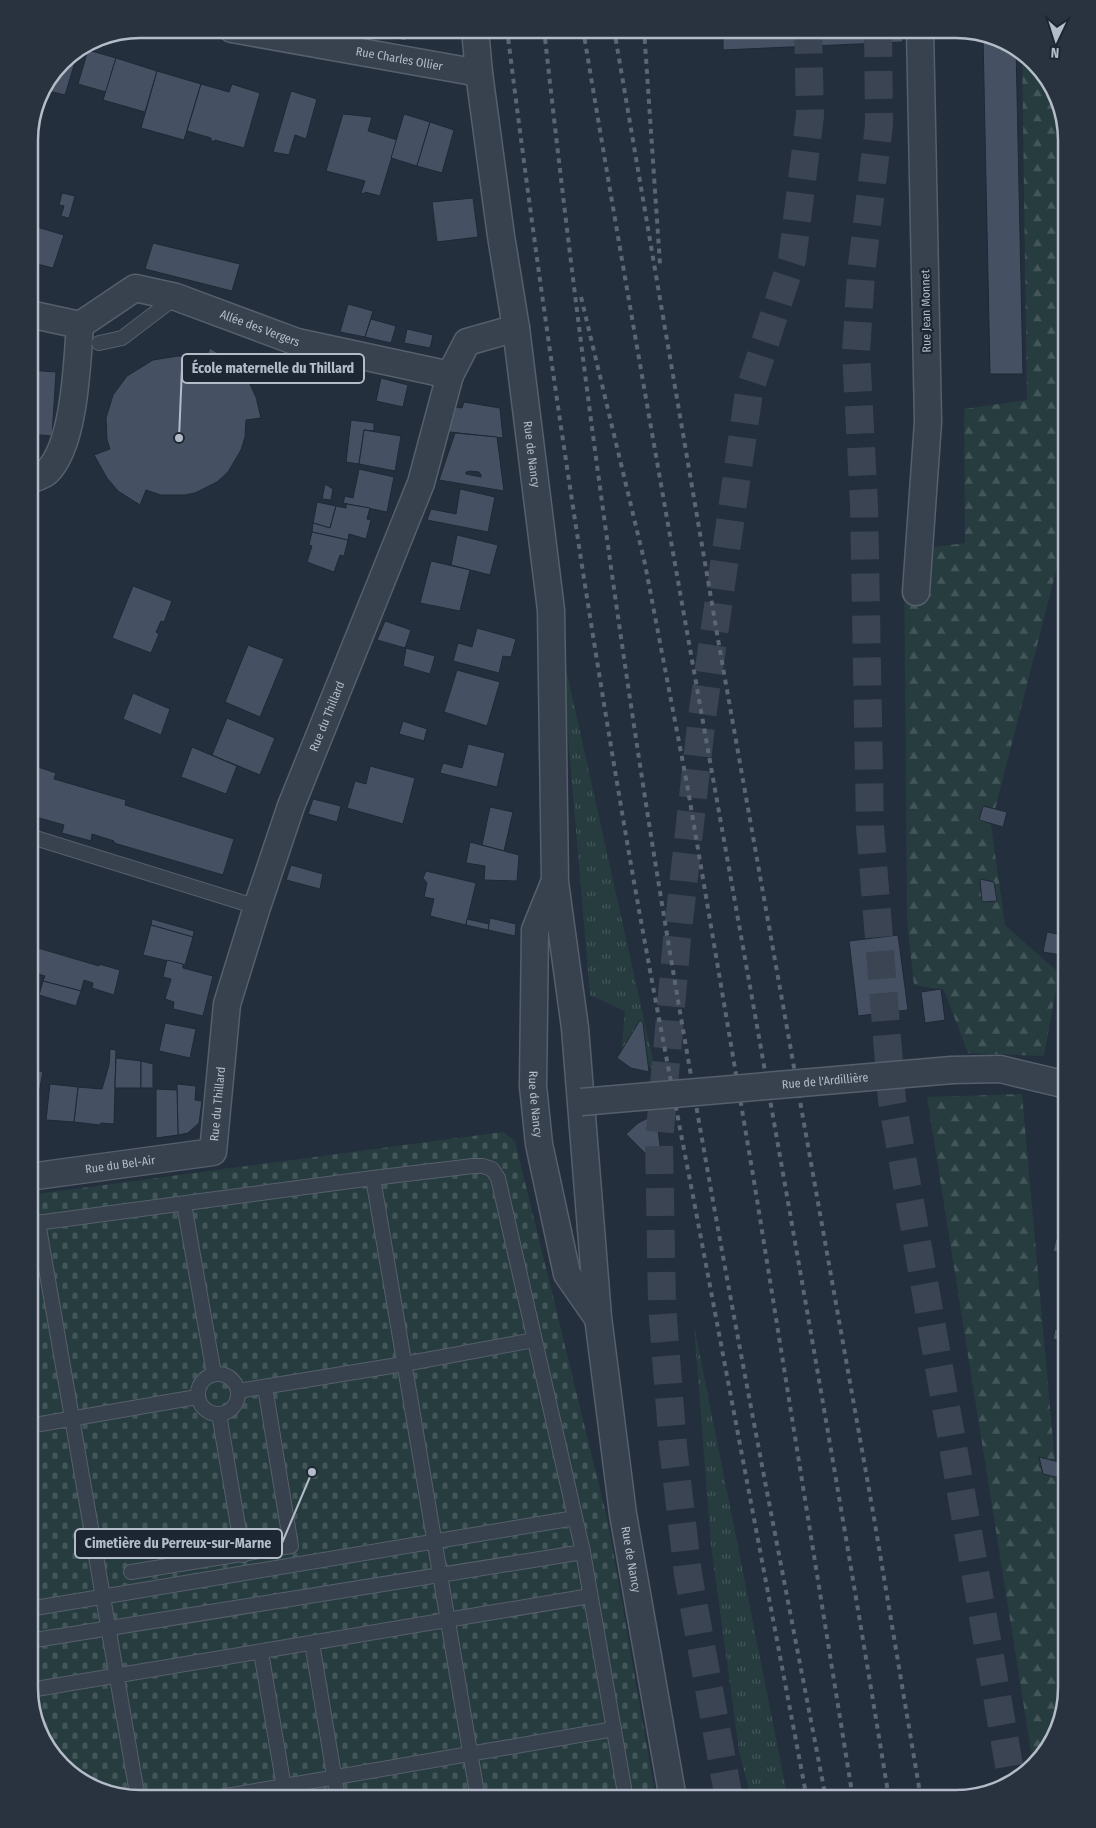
<svg xmlns="http://www.w3.org/2000/svg" width="1096" height="1828" font-family="'Fira Sans Condensed',sans-serif">
	<style>
		.grass { fill: url(#grass-tufts) }
		.forest { fill: url(#forest-firs) }
		.cemetery { fill: url(#cemetery-stones) }
		.building { fill: #455162; stroke: #1f2835; fill-rule: evenodd }
		.lines { fill: none; stroke-linecap: round; stroke-linejoin: round }
		.motorway-tunnel { stroke: #3a4453; stroke-width: 28; stroke-dasharray: 28 14; stroke-linecap: butt }
		.service-casing { stroke: #565f6c; stroke-width: 16 }
		.minor-casing { stroke: #565f6c; stroke-width: 29 }
		.service { stroke: #38414e; stroke-width: 14 }
		.minor { stroke: #38414e; stroke-width: 26 }
		.rail { stroke: #5a6575; stroke-width: 4; stroke-dasharray: 5 5; stroke-linecap: butt }
		.minor-bridge-casing { stroke: #565f6c; stroke-width: 29; stroke-linecap: butt }
		.minor-bridge { stroke: #38414e; stroke-width: 26 }
		.labels { text-anchor: middle; stroke-width: 4.5; stroke-linejoin: round; paint-order: stroke }
		.street-label { font-size: 12px; fill: #b4bcc9; stroke: #1d2633 }
		.rim { fill: none; stroke: #b4bcc9; stroke-width: 2.5 }
		.leader { fill: none; stroke: #b4bcc9; stroke-width: 2 }
		.callout-dot { fill: #b4bcc9; stroke: #1d2633; stroke-width: 2 }
		.callout { fill: #1d2633; stroke: #b4bcc9; stroke-width: 2 }
		.callout-label { font-size: 14px; text-anchor: middle; font-weight: bold; fill: #b4bcc9 }
	</style>
	<defs>
		<pattern id="grass-tufts" width="24" height="20" patternUnits="userSpaceOnUse" patternTransform="scale(1.25)"><rect width="24" height="20" fill="#263c3f"/><path d="M3 7l-1-3M5 7V3M7 7l1-3M15 17l-1-3M17 17v-4M19 17l1-3" fill="none" stroke="#435659"/></pattern>
		<pattern id="forest-firs" width="22" height="20" patternUnits="userSpaceOnUse" patternTransform="scale(1.25)"><rect width="22" height="20" fill="#263c3f"/><path d="M5 1l3.5 6h-7zM16 11l3.5 6h-7z" fill="#435659"/></pattern>
		<pattern id="cemetery-stones" width="16" height="16" patternUnits="userSpaceOnUse" patternTransform="scale(1.25)"><rect width="16" height="16" fill="#263c3f"/><path d="M2 7V4a2 2 0 0 1 4 0v3zM10 15v-3a2 2 0 0 1 4 0v3z" fill="#435659"/></pattern>
	</defs>
	<rect width="100%" height="100%" fill="#242f3e"/>
	<g class="grass">
		<polygon points="560,642 655,1069 621,1056 625,1011 590,995"/>
		<polygon points="694,1325 788,1799 751,1799 739,1750 711,1545"/>
	</g>
	<g class="forest">
		<polygon points="1022,52 1056,91 1067,140 1067,528 991,825 1005,925 1059,973 1044,1056 968,1053 944,990 914,985 907,920 904,551 965,543 964,409 1027,400"/>
		<polygon points="1022,1094 1067,1598 1067,1689 1049,1750 1033,1764 927,1097"/>
	</g>
	<polygon class="cemetery" points="503,1132 515,1141 608,1522 656,1799 133,1799 78,1780 40,1737 29,1688 29,1195"/>
	<g class="building">
		<polygon points="383,29 408,31 406,41 381,36"/>
		<polygon points="723,29 902,29 903,42 723,50"/>
		<polygon points="983,36 1016,47 1023,374 990,374"/>
		<polygon points="79,49 65,95 49,91 52,81 49,80 61,61"/>
		<polygon points="88,50 116,58 106,92 78,84"/>
		<polygon points="116,58 157,71 145,112 103,100"/>
		<polygon points="157,71 201,84 184,140 141,128"/>
		<polygon points="201,84 229,92 232,84 260,93 244,148 215,140 215,141 211,141 211,138 187,131"/>
		<polygon points="291,91 317,99 306,139 295,135 289,155 273,152"/>
		<polygon points="343,114 372,117 368,131 397,140 380,196 365,192 364,194 361,193 365,181 326,171"/>
		<polygon points="404,114 430,122 417,166 391,158"/>
		<polygon points="430,122 454,130 442,173 417,166"/>
		<polygon points="62,193 75,196 69,218 61,216 64,206 59,205"/>
		<polygon points="473,198 478,237 437,242 432,202"/>
		<polygon points="30,225 64,235 53,268 29,262"/>
		<polygon points="153,243 240,264 232,291 145,269"/>
		<polygon points="348,304 373,311 365,337 340,332"/>
		<polygon points="371,319 396,326 391,343 365,337"/>
		<polygon points="407,329 433,335 430,348 404,343"/>
		<polygon points="210,348 232,362 248,380 256,397 261,418 246,420 245,437 241,450 228,472 217,482 195,493 185,495 161,495 146,490 140,505 118,491 107,478 94,455 110,449 107,440 106,418 113,395 127,376 153,360 178,356 188,357 204,362"/>
		<polygon points="29,370 56,372 52,436 29,434"/>
		<polygon points="381,378 408,385 403,407 376,401"/>
		<polygon points="464,402 500,408 503,438 441,431 449,406 462,408"/>
		<polygon points="351,420 374,423 374,431 364,430 359,464 346,462"/>
		<polygon points="364,430 401,436 395,471 359,464"/>
		<path d="M455,433L497,437L504,491L439,480ZM470,471L479,472L481,475V477L466,474V472Z"/>
		<polygon points="359,469 394,477 387,512 343,503 345,496 353,498"/>
		<polygon points="325,484 333,489 331,500 322,499"/>
		<polygon points="460,489 495,497 488,532 427,520 431,509 456,514"/>
		<polygon points="317,502 336,506 330,528 313,523"/>
		<polygon points="346,504 370,508 367,519 371,520 366,539 349,534 348,540 312,532 313,523 330,528 336,506 346,508"/>
		<polygon points="312,532 348,540 344,556 340,555 334,572 307,562 312,546 309,545"/>
		<polygon points="457,535 498,545 490,575 451,565"/>
		<polygon points="431,561 470,570 460,611 420,603"/>
		<polygon points="133,586 172,601 164,622 161,621 156,632 159,634 151,653 112,638"/>
		<polygon points="385,621 411,630 405,648 377,640"/>
		<polygon points="477,628 516,639 511,657 503,656 499,673 453,661 458,643 472,647"/>
		<polygon points="248,645 284,659 260,717 225,702"/>
		<polygon points="406,648 435,656 430,674 403,666"/>
		<polygon points="457,670 500,682 487,726 444,712"/>
		<polygon points="133,693 170,709 161,735 123,719"/>
		<polygon points="227,718 275,738 260,775 212,755"/>
		<polygon points="403,721 427,729 424,741 399,734"/>
		<polygon points="468,744 505,753 497,787 440,773 443,763 462,768"/>
		<polygon points="192,747 237,766 226,794 181,777"/>
		<polygon points="29,764 56,773 54,779 126,800 125,805 234,839 223,875 114,843 114,841 92,834 91,841 62,833 64,825 29,815"/>
		<polygon points="370,766 415,778 403,824 347,808 355,781 366,784"/>
		<polygon points="313,799 341,806 337,822 308,814"/>
		<polygon points="983,806 1007,812 1003,827 979,820"/>
		<polygon points="490,807 513,812 504,851 482,845"/>
		<polygon points="470,842 519,855 517,881 484,880 485,866 466,863"/>
		<polygon points="291,865 323,874 320,889 286,880"/>
		<polygon points="426,871 476,883 466,925 430,916 434,899 424,897 427,883 423,878"/>
		<polygon points="980,879 994,882 997,901 982,902"/>
		<polygon points="490,918 516,924 515,936 488,930"/>
		<polygon points="152,919 194,931 193,937 151,925"/>
		<polygon points="467,919 489,924 488,930 466,925"/>
		<polygon points="151,925 193,937 185,965 143,955"/>
		<polygon points="1047,932 1067,936 1067,956 1043,952"/>
		<polygon points="898,935 908,1010 858,1016 849,941"/>
		<polygon points="38,948 99,966 99,964 120,970 114,995 92,988 93,983 84,980 81,991 43,981 45,976 31,972"/>
		<polygon points="167,960 183,964 183,968 213,976 203,1016 173,1009 174,1002 165,999 171,979 163,977"/>
		<polygon points="43,981 81,991 76,1006 39,995"/>
		<polygon points="941,989 945,1020 925,1023 921,992"/>
		<polygon points="640,1020 643,1023 649,1072 631,1068 617,1058"/>
		<polygon points="165,1023 196,1029 190,1058 159,1051"/>
		<polygon points="110,1049 116,1050 114,1124 101,1123 100,1125 74,1122 78,1087 102,1089 109,1065"/>
		<polygon points="116,1058 141,1061 141,1088 115,1088"/>
		<polygon points="141,1061 153,1064 153,1088 141,1088"/>
		<polygon points="29,1068 43,1072 34,1119 29,1118"/>
		<polygon points="50,1084 78,1087 74,1122 46,1120"/>
		<polygon points="177,1084 196,1086 195,1100 202,1101 199,1123 188,1133 178,1135"/>
		<polygon points="156,1089 177,1090 178,1135 156,1138"/>
		<polygon points="656,1114 662,1161 659,1167 626,1134 638,1123"/>
		<polygon points="1067,1134 1067,1172 1057,1169"/>
		<polygon points="1067,1198 1067,1255 1053,1251"/>
		<polygon points="1055,1329 1067,1332 1064,1342 1053,1339"/>
		<polygon points="1039,1457 1063,1463 1064,1479 1043,1474"/>
	</g>
	<g class="lines">
		<g class="motorway-tunnel">
			<polyline points="878,29 879,125 861,273 856,352 864,505 870,827 892,1100 1012,1782"/>
			<polyline points="729,1799 688,1574 673,1447 662,1305 659,1141 677,939 702,717 749,392 792,260 810,116 808,29"/>
		</g>
		<defs>
			<g id="service">
				<polyline points="99,343 122,338 176,297"/>
				<polyline points="29,836 257,907"/>
				<polyline points="373,1178 478,1799"/>
				<polyline points="184,1204 214,1374"/>
				<polyline points="38,1222 138,1799"/>
				<polyline points="29,1224 373,1178 473,1166 483,1166 492,1169 498,1178 583,1552 626,1799"/>
				<circle cx="218" cy="1394" r="20"/>
				<polyline points="238,1391 404,1364 534,1340"/>
				<polyline points="219,1414 243,1555"/>
				<polyline points="29,1426 197,1397"/>
				<polyline points="131,1572 291,1546 265,1387"/>
				<polyline points="29,1609 575,1518"/>
				<polyline points="29,1641 583,1552"/>
				<polyline points="312,1643 338,1799"/>
				<polyline points="261,1652 286,1799"/>
				<polyline points="30,1690 590,1596"/>
				<polyline points="209,1799 614,1729"/>
			</g>
			<g id="minor">
				<path id="s1" d="M232,29L479,73"/>
				<path id="s2" d="M475,29L479,73L501,236L516,328L551,610L555,882L575,1028L598,1317L623,1514L673,1799"/>
				<path id="s3" d="M29,314L80,325L135,288L176,297L297,342L450,375"/>
				<path d="M29,480C34,478 43,476 47,472C75,445 77,363 80,325"/>
				<polyline points="916,592 928,422 920,29"/>
				<path id="s4" d="M554,883L535,930L533,1086L539,1144L567,1274L597,1317"/>
				<polyline points="952,1070 1000,1069 1067,1085"/>
				<path id="s5" d="M29,1177L213,1152L227,1004L257,907L291,806L421,483L450,375L467,342L516,328"/>
			</g>
		</defs>
		<use href="#service" class="service-casing"/>
		<use href="#minor" class="minor-casing"/>
		<use href="#service" class="service"/>
		<use href="#minor" class="minor"/>
		<g class="rail">
			<path d="M507,29C540,295 579,559 624,824C645,948 669,1072 693,1196C731,1397 769,1598 807,1799"/>
			<path d="M544,29C582,375 629,721 689,1064C731,1310 779,1554 826,1799"/>
			<path d="M583,29C681,620 794,1208 889,1799"/>
			<polyline points="614,29 719,645 873,1512 921,1799"/>
			<polyline points="644,29 660,264"/>
			<polyline points="581,297 645,564 687,784 755,1187 853,1799"/>
		</g>
		<defs>
			<g id="minor-bridge">
				<path id="s6" d="M581,1102L952,1070"/>
			</g>
		</defs>
		<use href="#minor-bridge" class="minor-bridge-casing"/>
		<use href="#minor-bridge" class="minor-bridge"/>
	</g>
	<g class="labels">
		<g class="street-label">
			<text dy="4" stroke="none"><textPath href="#s1" startOffset="170">Rue Charles Ollier</textPath></text>
			<text transform="translate(926 311) rotate(-91)" y="4">Rue Jean Monnet</text>
			<text dy="4" stroke="none"><textPath href="#s3" startOffset="250">Allée des Vergers</textPath></text>
			<text dy="4" stroke="none"><textPath href="#s2" startOffset="429">Rue de Nancy</textPath></text>
			<text dy="4" stroke="none"><textPath href="#s5" startOffset="639">Rue du Thillard</textPath></text>
			<text dy="4" stroke="none"><textPath href="#s6" startOffset="245">Rue de l'Ardillière</textPath></text>
			<text dy="4" stroke="none"><textPath href="#s4" startOffset="225">Rue de Nancy</textPath></text>
			<text dy="4" stroke="none"><textPath href="#s5" startOffset="234">Rue du Thillard</textPath></text>
			<text dy="4" stroke="none"><textPath href="#s5" startOffset="92">Rue du Bel-Air</textPath></text>
			<text dy="4" stroke="none"><textPath href="#s2" startOffset="1540">Rue de Nancy</textPath></text>
		</g>
	</g>
	<path d="M0 0H1096V1828H0ZM140 38H956A102 102 0 0 1 1058 140V1688A102 102 0 0 1 956 1790H140A102 102 0 0 1 38 1688V140A102 102 0 0 1 140 38Z" fill="#29323f" fill-rule="evenodd"/>
	<path class="rim" d="M140 38H956A102 102 0 0 1 1058 140V1688A102 102 0 0 1 956 1790H140A102 102 0 0 1 38 1688V140A102 102 0 0 1 140 38Z"/>
	<path class="leader" d="M179 438L182 368M312 1472L282 1543"/>
	<g class="callout-dot">
		<circle cx="179" cy="438" r="5"/>
		<circle cx="312" cy="1472" r="5"/>
	</g>
	<g class="callout">
		<rect x="182" y="354" width="182" height="29" rx="5"/>
		<rect x="75" y="1529" width="207" height="29" rx="5"/>
	</g>
	<g class="callout-label">
		<text x="273" y="373">École maternelle du Thillard</text>
		<text x="178" y="1548">Cimetière du Perreux-sur-Marne</text>
	</g>
	<g transform="translate(1056 40) rotate(184)" stroke="#1d2633" stroke-width="4" paint-order="stroke">
	<path d="M0-4L9 19L0 12L-9 19Z" fill="#b4bcc9"/>
	<text y="-8" font-size="14" font-weight="bold" text-anchor="middle" fill="#b4bcc9">N</text>
	</g>
</svg>
